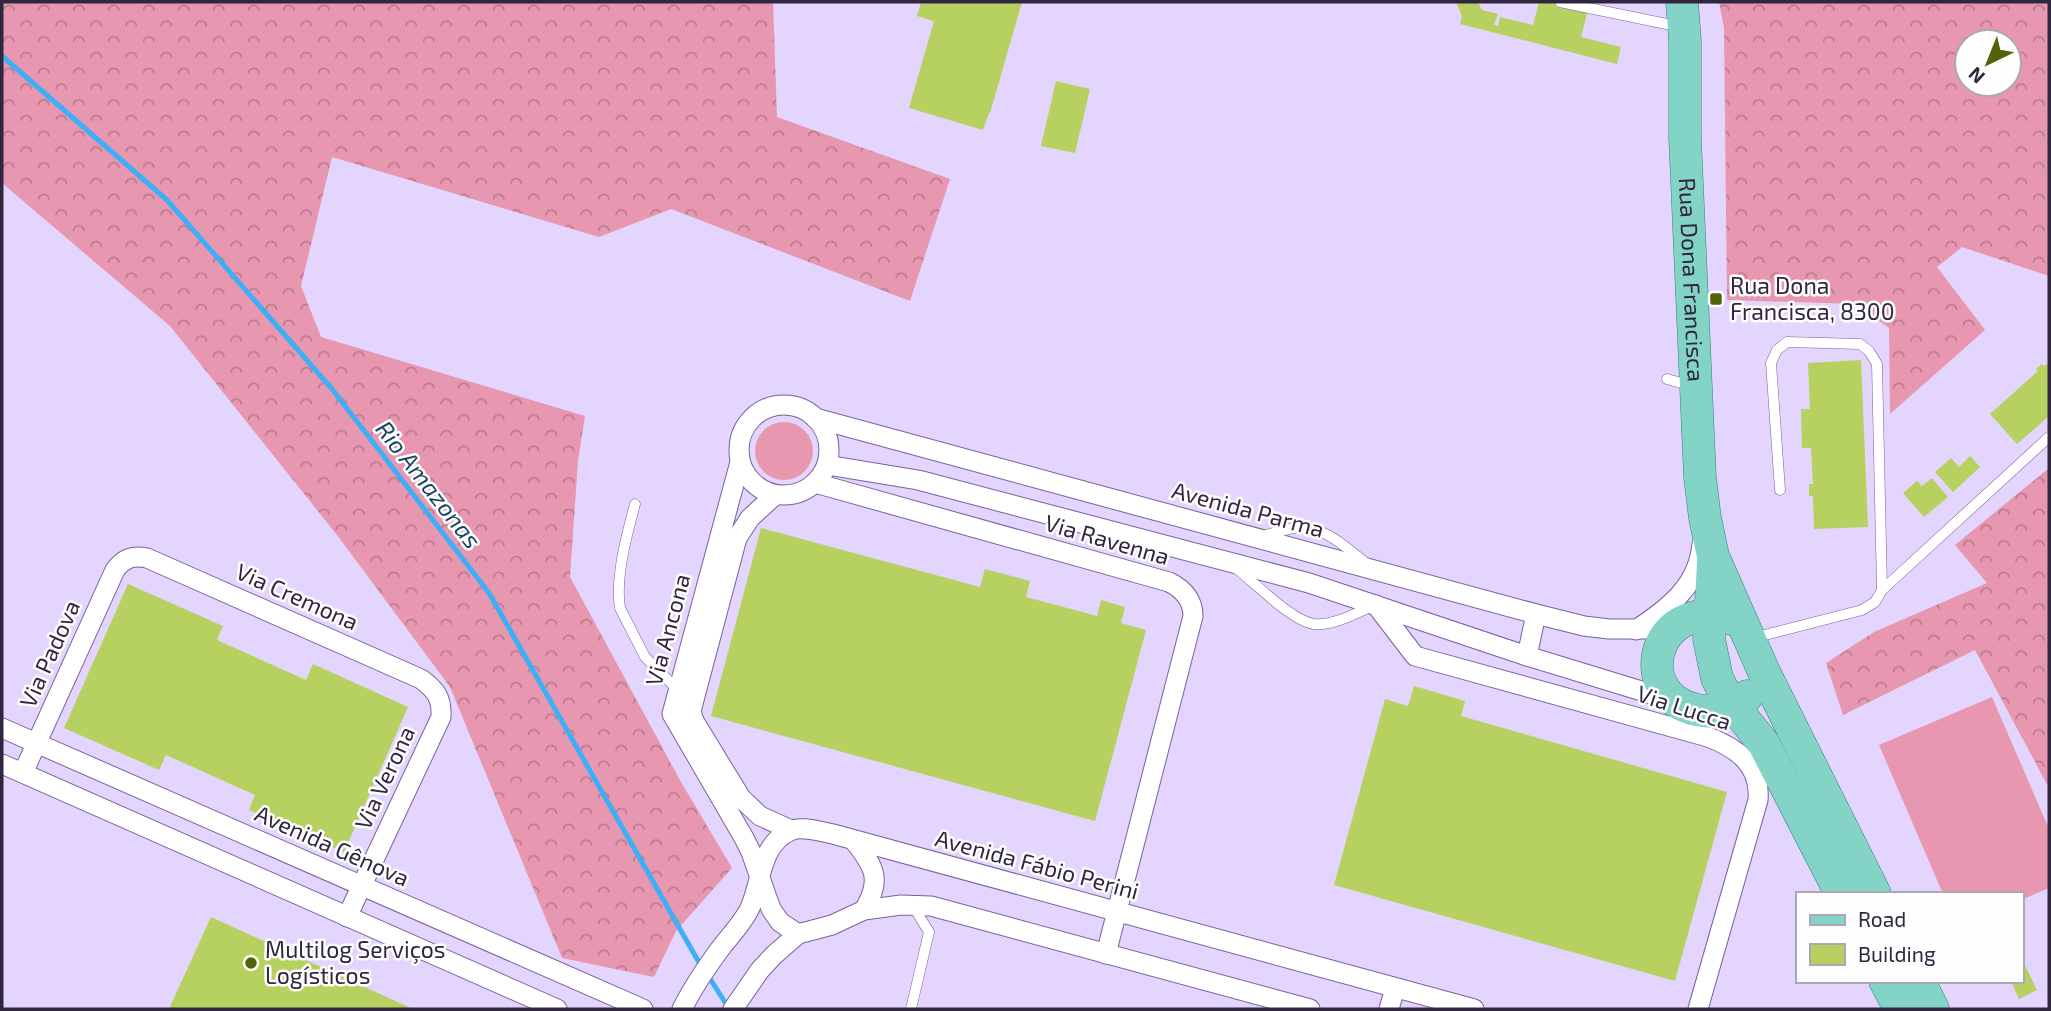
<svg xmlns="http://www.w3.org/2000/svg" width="2051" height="1011" font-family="'Exo 2',sans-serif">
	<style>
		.grass { fill: #e797af }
		.forest { fill: url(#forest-crowns); fill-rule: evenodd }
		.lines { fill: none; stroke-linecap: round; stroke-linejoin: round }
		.stream { stroke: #3daff6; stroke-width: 5 }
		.building { fill: #b6d15f }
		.service-casing { stroke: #78619d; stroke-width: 11 }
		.minor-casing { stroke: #78619d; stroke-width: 21 }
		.primary-casing { stroke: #308380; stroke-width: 33 }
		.service { stroke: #fff; stroke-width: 10 }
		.minor { stroke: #fff; stroke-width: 19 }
		.primary { stroke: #83d3c7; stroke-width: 32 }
		.poi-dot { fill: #536309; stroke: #fefefe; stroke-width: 2.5 }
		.labels { text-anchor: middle; stroke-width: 5; stroke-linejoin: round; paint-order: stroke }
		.street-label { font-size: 23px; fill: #302640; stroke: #fefefe }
		.poi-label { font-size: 23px; fill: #302640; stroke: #fefefe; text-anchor: start }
		.water-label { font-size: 24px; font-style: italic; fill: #184562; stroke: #fefefe }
	</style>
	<defs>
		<pattern id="forest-crowns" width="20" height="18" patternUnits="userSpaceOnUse" patternTransform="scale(1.75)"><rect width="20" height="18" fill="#e797af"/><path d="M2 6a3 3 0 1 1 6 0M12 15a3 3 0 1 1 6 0" fill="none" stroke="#bc7b90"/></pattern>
	</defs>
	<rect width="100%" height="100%" fill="#e3d5fd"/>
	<g class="grass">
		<circle cx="784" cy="451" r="29"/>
		<polygon points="1992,697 2049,829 2049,888 2021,900 2021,894 1943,894 1879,745"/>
	</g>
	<g class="forest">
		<polygon points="2,2 773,2 777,117 950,179 910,301 671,209 599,237 332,157 301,286 321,337 585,416 578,461 570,577 681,782 732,868 676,931 654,977 562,958 450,687 337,535 170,326 2,183"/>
		<path d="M1719,2H2049V276L1962,247L1937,267L1985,330L1890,414L1889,328L1856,304L1727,300L1724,28ZM1967,42H2009V84H1967Z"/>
		<polygon points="2049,468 2049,788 1975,650 1843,715 1826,663 1874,632 1987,583 1955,545"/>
	</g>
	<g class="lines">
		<g class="stream">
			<polyline points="2,56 167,200 332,389 489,593 701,966"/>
			<polyline points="707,974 728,1007"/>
		</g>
	</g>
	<g class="building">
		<polygon points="921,2 1022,2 990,113 989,113 983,130 909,108 934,21 917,16"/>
		<polygon points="1456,2 1478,2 1482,10 1498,14 1494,25 1498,26 1500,17 1533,25 1539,2 1590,2 1581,37 1621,47 1617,64 1460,24 1462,16"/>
		<polygon points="1056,81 1090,89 1075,153 1041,146"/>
		<polygon points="1861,360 1868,527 1814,529 1813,496 1809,496 1809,484 1813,484 1811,448 1802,448 1801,409 1810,409 1808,363"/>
		<polygon points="2042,364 2044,366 2047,364 2049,367 2049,416 2017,444 1990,414 2038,371 2036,369"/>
		<polygon points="1970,456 1980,467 1953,492 1935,472 1951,458 1959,467"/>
		<polygon points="1932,478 1948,497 1924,517 1903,493 1917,481 1922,486"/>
		<polygon points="761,528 980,587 985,569 1030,581 1026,597 1097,616 1101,600 1125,607 1121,623 1146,630 1095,821 711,716"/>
		<polygon points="128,584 223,626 217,640 306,680 313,664 408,707 344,852 249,810 255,795 166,755 159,770 64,728"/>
		<polygon points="1414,686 1465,701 1461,716 1727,792 1675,981 1334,885 1385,699 1408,706"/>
		<polygon points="211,917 413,1009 169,1009"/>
		<polygon points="2023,961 2037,990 2019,999 2011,981 2021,981 2021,962"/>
	</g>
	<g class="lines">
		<defs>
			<g id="service">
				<polyline points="1560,2 1681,27"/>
				<polyline points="1667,379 1692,386"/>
				<path d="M635,504C627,534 615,577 620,608L645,657L677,689"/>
				<path d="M1263,536C1274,533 1285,529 1296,528C1324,525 1345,547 1366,563"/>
				<path d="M1237,569C1255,583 1292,621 1314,624C1332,626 1355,614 1372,606"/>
				<polyline points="1882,590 2049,437"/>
				<polyline points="1753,638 1862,610 1875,602 1882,590 1877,364 1869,351 1860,344 1787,342 1777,350 1771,363 1780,490"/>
				<polyline points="911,1009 929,932 913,906"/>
			</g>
			<g id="minor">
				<circle cx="784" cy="450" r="45"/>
				<polyline points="815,418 1536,614 1584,626 1609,629 1670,629"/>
				<polyline points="740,462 672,714 744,838 751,852 771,909 780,922 798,934"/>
				<polyline points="827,465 918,480 1309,583 1527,656 1671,700"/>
				<path d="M815,483L1169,582C1183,589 1193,600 1193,616L1106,954"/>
				<polyline points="775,495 750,518 737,538 691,711 694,721 741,798 760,816 791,830"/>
				<path d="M1376,605L1415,656L1708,737C1737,748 1761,765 1758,800L1698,1009"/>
				<path d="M1636,630C1669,607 1698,587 1702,544"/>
				<polyline points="1527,656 1536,614"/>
				<polyline points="2,728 643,1009"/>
				<polyline points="2,764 557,1009"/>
				<path d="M23,773L115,570C124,558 133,555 147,558L421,679C436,690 442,698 441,717L347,917"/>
				<path d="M854,841C875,867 882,880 864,910"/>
				<path d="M682,1009C693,987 708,965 723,945C732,934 742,923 749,910C762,884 759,845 790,831C802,825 820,832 833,834L1474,1009"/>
				<polyline points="733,1009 760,970 774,955 798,934 832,925 864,910 901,905 931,906 1310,1009"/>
				<polyline points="1389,1009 1395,988"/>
			</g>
			<g id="primary">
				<path id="s1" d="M1682,2L1685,41V138L1700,478L1705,518L1713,556L1764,672L1875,894"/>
				<polyline points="1713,563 1709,639 1717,678 1727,698 1764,744 1841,894"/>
				<path d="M1730,619C1651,595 1627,702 1704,711C1726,714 1732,712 1747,696"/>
				<polyline points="1885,981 1900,1009"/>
				<polyline points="1919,981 1933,1009"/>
			</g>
		</defs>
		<use href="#service" class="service-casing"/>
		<use href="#minor" class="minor-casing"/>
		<use href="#primary" class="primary-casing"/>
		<use href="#service" class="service"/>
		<use href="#minor" class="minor"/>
		<use href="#primary" class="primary"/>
	</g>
	<g class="poi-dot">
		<rect x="1709" y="292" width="14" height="14" rx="3.5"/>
		<circle cx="251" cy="963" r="7"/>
	</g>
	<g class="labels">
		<g class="street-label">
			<text dy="8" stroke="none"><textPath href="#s1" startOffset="278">Rua Dona Francisca</textPath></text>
			<text transform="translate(1248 510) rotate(15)" y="8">Avenida Parma</text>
			<text transform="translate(1107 540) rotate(16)" y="8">Via Ravenna</text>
			<text transform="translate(297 597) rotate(24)" y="8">Via Cremona</text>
			<text transform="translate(668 630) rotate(-75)" y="8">Via Ancona</text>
			<text transform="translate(50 654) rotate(-66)" y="8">Via Padova</text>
			<text transform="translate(1684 708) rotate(18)" y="8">Via Lucca</text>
			<text transform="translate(385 778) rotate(-65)" y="8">Via Verona</text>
			<text transform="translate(332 846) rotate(24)" y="8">Avenida Gênova</text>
			<text transform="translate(1037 865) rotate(15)" y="8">Avenida Fábio Perini</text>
		</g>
		<g class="poi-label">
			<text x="1730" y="294">Rua Dona<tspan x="1730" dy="26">Francisca, 8300</tspan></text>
			<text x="265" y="958">Multilog Serviços<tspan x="265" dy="26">Logísticos</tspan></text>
		</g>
		<g class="water-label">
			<text transform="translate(428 485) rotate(52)" y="8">Rio Amazonas</text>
		</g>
	</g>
	<rect width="2051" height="1011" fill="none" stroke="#302640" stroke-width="7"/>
	<rect x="1796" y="892" width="228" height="91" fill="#fefefe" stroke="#aca8b2" stroke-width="2"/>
	<rect x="1810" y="915" width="35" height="10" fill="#83d3c7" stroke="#aca8b2" stroke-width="2"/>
	<text x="1858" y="927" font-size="21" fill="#302640">Road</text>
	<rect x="1810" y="944" width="35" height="21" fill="#b6d15f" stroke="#aca8b2" stroke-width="2"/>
	<text x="1858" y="962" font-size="21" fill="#302640">Building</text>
	<g transform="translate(1988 63) rotate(223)"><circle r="33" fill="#fefefe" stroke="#aca8b2" stroke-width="2"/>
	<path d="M0-5L12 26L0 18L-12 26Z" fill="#536309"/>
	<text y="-10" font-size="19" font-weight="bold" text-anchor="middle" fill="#302640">N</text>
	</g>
</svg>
